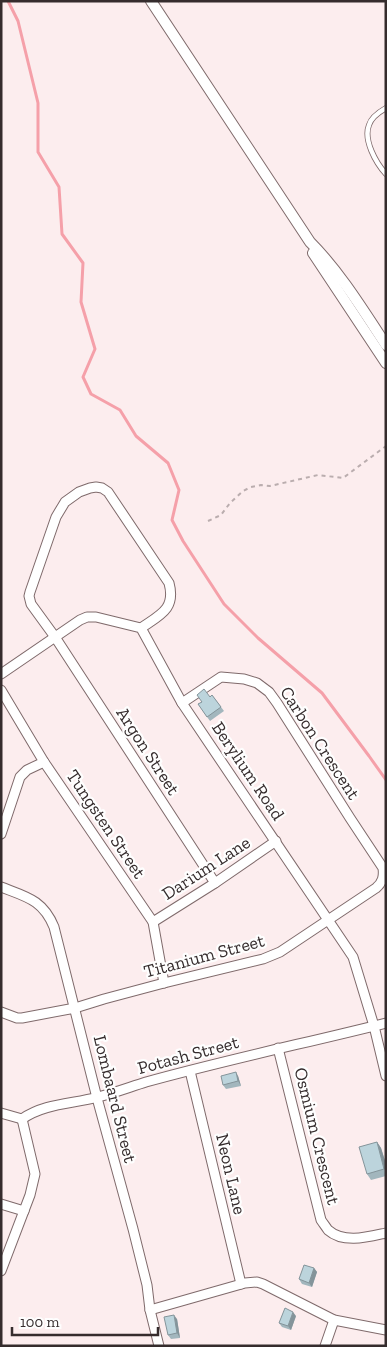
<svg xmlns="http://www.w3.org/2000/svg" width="387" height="1347" font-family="'Zilla Slab',serif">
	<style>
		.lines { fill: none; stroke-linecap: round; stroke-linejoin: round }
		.stream { stroke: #f5a0a9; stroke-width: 3 }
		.service-casing { stroke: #7f6a6b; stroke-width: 6 }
		.minor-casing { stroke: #7f6a6b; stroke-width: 11 }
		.tertiary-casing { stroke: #7f6a6b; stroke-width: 12 }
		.path { stroke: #baadae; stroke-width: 2; stroke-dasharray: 4 4; stroke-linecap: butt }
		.service { stroke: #fff; stroke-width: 4.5 }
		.minor { stroke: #fff; stroke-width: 9 }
		.tertiary { stroke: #fff; stroke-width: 10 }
		.wall { fill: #a2b6bd }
		.shaded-wall { fill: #84949a }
		.building { fill: #bcd4dc; stroke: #84949a }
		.labels { text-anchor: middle; stroke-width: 4.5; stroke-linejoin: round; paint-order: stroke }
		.street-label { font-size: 18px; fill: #352c2d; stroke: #fefefe }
	</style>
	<rect width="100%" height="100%" fill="#fcedee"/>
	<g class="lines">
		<polyline class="stream" points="8,1 18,21 38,103 38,152 59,187 62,234 83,263 81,302 95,349 83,377 91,394 120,410 136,436 168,463 179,490 172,520 183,541 224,604 258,638 322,693 369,756 386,780"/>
		<defs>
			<path id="service" d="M386,108C379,112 371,118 369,125C363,140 376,163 386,174"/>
			<g id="minor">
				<path d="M141,628C160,615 176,609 169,583L108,492L102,488L96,487L90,488L79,492L65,502L56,517L30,592L29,596L31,604L55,637L215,883"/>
				<polyline points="1,674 80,620 87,617 96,617 141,628 182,703 353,957 374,1026 386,1076"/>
				<polyline points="1,690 44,762 153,922 164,983"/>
				<polyline points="1,834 20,777 27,770 44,762"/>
				<path d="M1,887C27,897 43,900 54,927L97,1098L133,1229L147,1285L150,1310L159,1346"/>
				<polyline points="153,922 215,883 276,841"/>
				<path d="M1,1012L17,1018H22L75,1008L104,999L164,983L263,959L280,952L376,888C383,882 384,876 383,868L350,818L277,703L269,692L257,683L244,679L221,677L182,703"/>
				<path d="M278,1048L321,1220C323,1223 326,1227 328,1230C344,1244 368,1237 386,1233"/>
				<polyline points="190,1071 241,1284"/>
				<path d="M1,1113L22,1119C45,1103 73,1104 98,1097C114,1093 130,1087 146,1082C225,1060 306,1043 386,1023"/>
				<polyline points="1,1204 24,1211"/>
				<polyline points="1,1271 30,1195 35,1174 22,1119"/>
				<polyline points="150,1310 245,1283 257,1282 263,1284 334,1320 386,1330"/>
				<polyline points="325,1346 334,1320"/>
			</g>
			<g id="tertiary">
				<path d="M151,1L310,242C339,271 363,310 386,345"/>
				<polyline points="313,253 386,363"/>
			</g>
		</defs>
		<use href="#service" class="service-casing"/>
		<use href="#minor" class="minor-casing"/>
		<use href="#tertiary" class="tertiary-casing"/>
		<polyline class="path" points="208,521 221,515 230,503 243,491 251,487 261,485 270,486 318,475 343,478 386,446"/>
		<use href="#service" class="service"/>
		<use href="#minor" class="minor"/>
		<use href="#tertiary" class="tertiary"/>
	</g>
	<g class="wall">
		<polygon points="212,695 224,711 210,721 198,704"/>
		<polygon points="238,1076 241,1086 226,1089 223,1085"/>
		<polygon points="377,1142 381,1148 386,1164 386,1176 371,1180 367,1174"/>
		<polygon points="314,1268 317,1272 312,1287 302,1284 299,1279"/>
		<polygon points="296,1316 291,1330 282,1327 279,1323"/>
		<polygon points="177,1319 180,1338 171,1339 168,1335"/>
	</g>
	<g class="shaded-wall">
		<polygon points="236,1072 238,1076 241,1086 238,1081"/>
		<polygon points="377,1142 381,1148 386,1164 386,1171 384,1169"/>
		<polygon points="314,1268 317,1272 312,1287 309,1283"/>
		<polygon points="293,1312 296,1316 291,1330 288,1326"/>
		<polygon points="174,1315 177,1319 180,1338 177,1333"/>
	</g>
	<g class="building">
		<polygon points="204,689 210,697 212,695 221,707 207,717 198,704 202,702 197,695"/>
		<polygon points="236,1072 238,1081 223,1085 221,1076"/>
		<polygon points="377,1142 384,1169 367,1174 359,1147"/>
		<polygon points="304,1265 314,1268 309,1283 299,1279"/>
		<polygon points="285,1308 293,1312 288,1326 279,1323"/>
		<polygon points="174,1315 177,1333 168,1335 164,1317"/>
	</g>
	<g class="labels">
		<g class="street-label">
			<text transform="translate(320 743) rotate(57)" y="6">Carbon Crescent</text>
			<text transform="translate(148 751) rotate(57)" y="6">Argon Street</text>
			<text transform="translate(248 771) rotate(56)" y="6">Berylium Road</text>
			<text transform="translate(106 824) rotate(56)" y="6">Tungsten Street</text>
			<text transform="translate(206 868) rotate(-33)" y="6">Darium Lane</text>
			<text transform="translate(204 956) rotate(-15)" y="6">Titanium Street</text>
			<text transform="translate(188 1055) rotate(-15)" y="6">Potash Street</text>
			<text transform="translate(115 1099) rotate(76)" y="6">Lombaard Street</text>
			<text transform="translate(317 1136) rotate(76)" y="6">Osmium Crescent</text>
			<text transform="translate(231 1174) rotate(77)" y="6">Neon Lane</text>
		</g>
	</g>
	<rect width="387" height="1347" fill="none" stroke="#352c2d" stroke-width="5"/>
	<path d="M12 1327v8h146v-8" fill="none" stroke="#352c2d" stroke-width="2.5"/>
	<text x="20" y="1327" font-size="15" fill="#352c2d" stroke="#fefefe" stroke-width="4" paint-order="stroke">100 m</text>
</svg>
